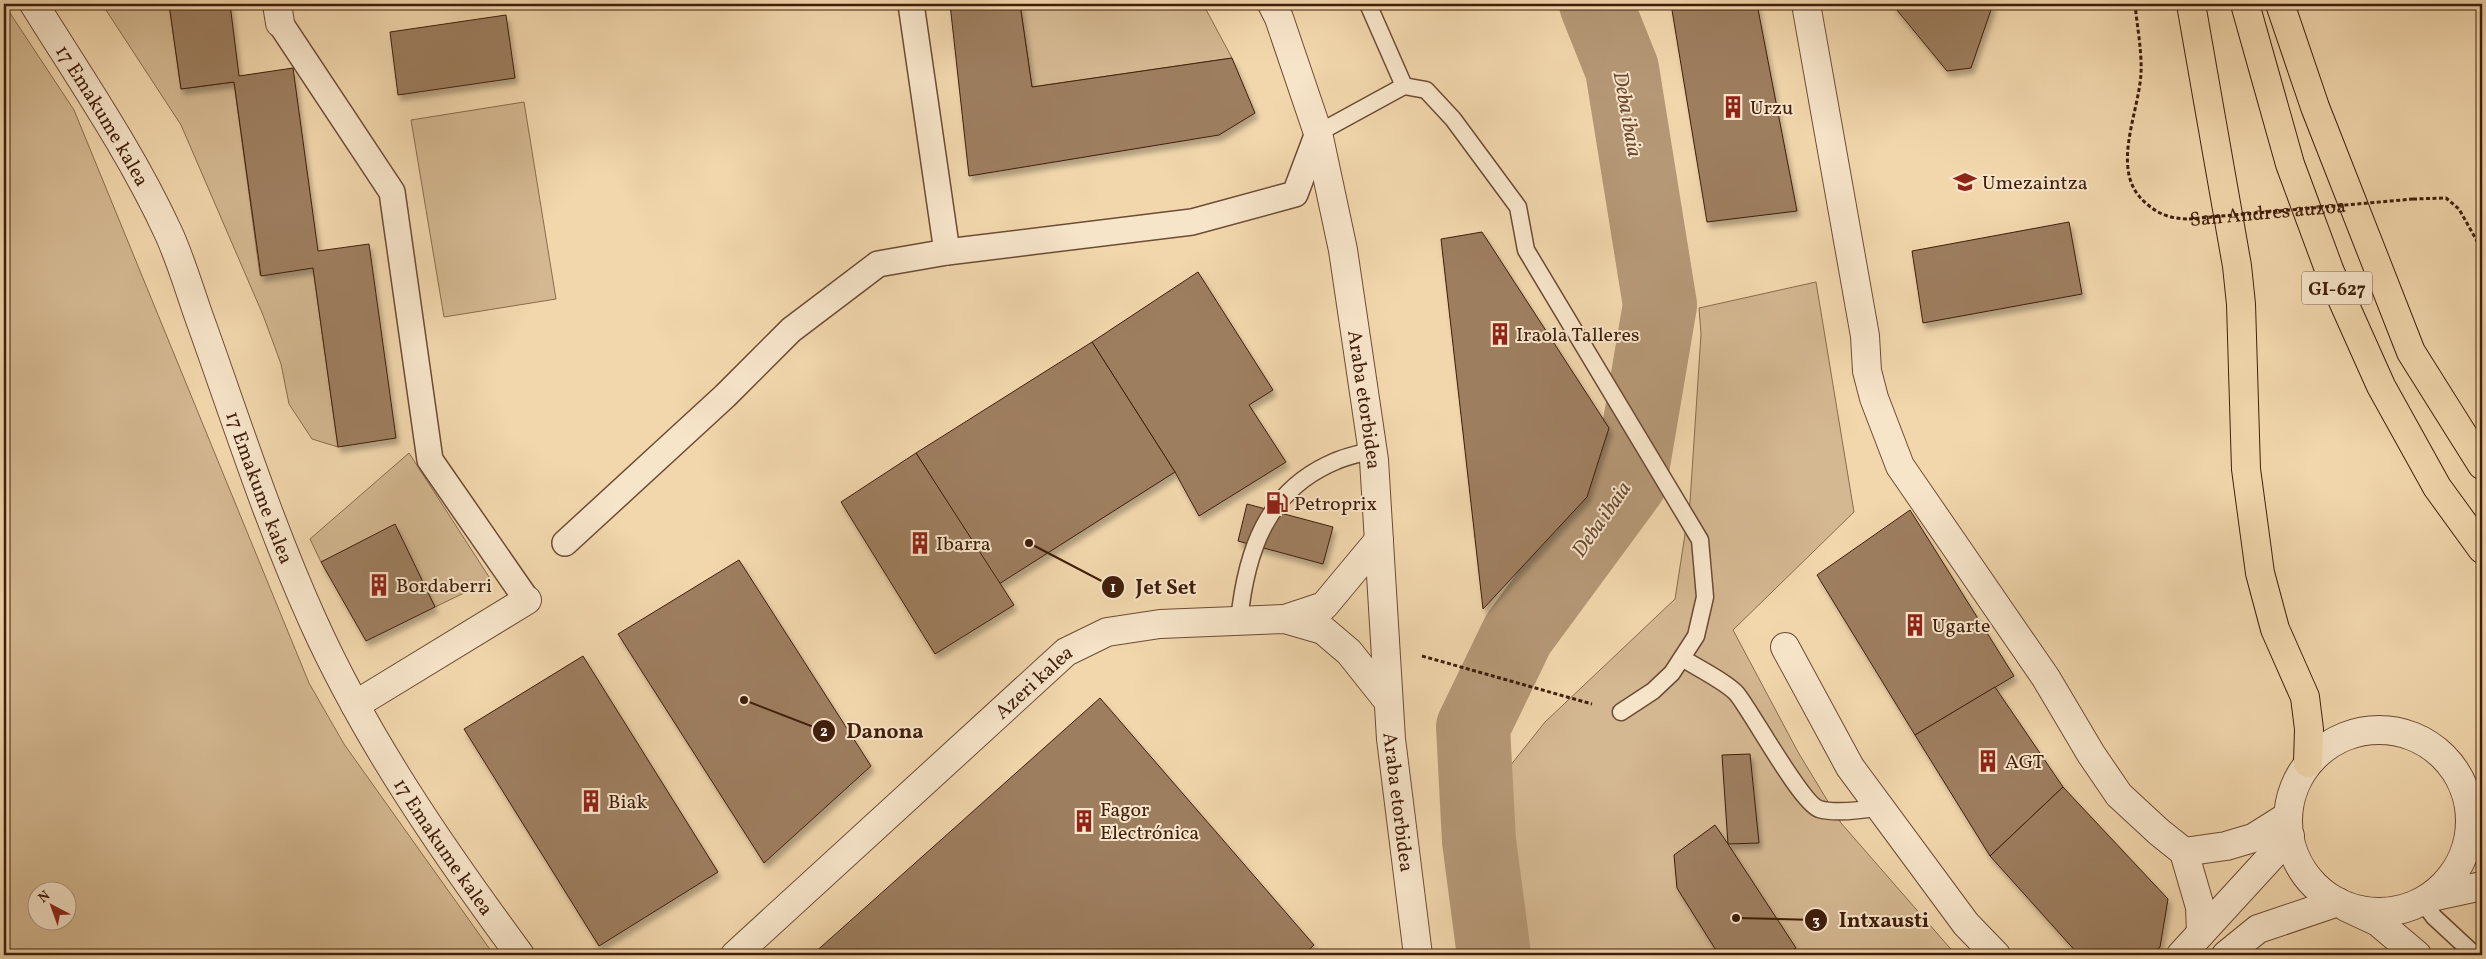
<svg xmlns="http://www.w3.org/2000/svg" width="2486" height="959" font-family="Vollkorn,serif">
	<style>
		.green { fill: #d4b891; stroke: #8a6b4e; fill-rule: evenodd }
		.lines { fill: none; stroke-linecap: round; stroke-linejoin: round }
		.river { stroke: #b59876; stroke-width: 74 }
		.building { fill: #9d7e5f; stroke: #401e0b; filter: url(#shadow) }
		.service-casing { stroke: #6c4c34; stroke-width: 19 }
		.pedestrian-casing { stroke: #6c4c34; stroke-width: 28 }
		.minor-casing { stroke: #6c4c34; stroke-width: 30 }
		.tertiary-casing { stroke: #6c4c34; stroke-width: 30 }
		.primary-casing { stroke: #401e0b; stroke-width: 30 }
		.path { stroke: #401e0b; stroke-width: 3; stroke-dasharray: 4 2.5; stroke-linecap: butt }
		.service { stroke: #f7e5ca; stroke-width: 16 }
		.pedestrian { stroke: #f7e5ca; stroke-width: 25 }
		.minor { stroke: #f7e5ca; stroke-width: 28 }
		.tertiary { stroke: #f7e5ca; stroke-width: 28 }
		.primary { stroke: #f2d7ad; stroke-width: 28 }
		.path-bridge { stroke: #401e0b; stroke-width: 3; stroke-dasharray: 4 2.5; stroke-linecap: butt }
		.labels { text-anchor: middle; stroke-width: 4; stroke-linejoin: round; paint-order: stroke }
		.shield { fill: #f7e5ca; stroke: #775a44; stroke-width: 1 }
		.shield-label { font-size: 19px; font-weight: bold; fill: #401e0b }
		.poi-label { font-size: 20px; fill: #401e0b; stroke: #f7e5ca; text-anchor: start }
		.street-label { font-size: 20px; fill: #401e0b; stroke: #f7e5ca }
		.water-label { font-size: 21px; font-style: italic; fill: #694930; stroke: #f7e5ca }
		.leader { fill: none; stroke: #401e0b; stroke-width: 2 }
		.callout-dot { fill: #401e0b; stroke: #f7e5ca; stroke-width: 2 }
		.mark-label { font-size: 15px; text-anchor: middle; font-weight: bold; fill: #fff }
		.callout-label { font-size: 21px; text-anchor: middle; font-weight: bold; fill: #401e0b; stroke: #f7e5ca; stroke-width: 4; stroke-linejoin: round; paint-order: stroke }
	</style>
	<defs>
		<filter id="shadow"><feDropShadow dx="3" dy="5.5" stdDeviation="2.5" flood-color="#0004"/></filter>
	</defs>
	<rect width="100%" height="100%" fill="#f2d7ad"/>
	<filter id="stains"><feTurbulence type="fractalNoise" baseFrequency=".004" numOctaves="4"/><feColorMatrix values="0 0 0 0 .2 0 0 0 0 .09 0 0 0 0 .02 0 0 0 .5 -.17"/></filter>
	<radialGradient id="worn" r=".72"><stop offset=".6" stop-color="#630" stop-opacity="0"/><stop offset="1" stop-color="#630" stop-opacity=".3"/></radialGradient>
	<g class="green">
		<path d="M4,4L74,110L309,683L344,744L494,955H4ZM38,892H68V922H38Z"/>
		<polygon points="102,4 169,4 181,89 234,82 260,275 313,268 338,447 312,439 289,404 281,364 263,315 181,125"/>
		<polygon points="1020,4 1203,4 1232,58 1032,87"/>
		<polygon points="524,102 556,299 444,317 411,120"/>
		<polygon points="1816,282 1854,512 1733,630 1798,752 1841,823 1956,955 1527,955 1511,896 1506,771 1545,722 1675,599 1690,502 1701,334 1699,308"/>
		<polygon points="409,453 491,580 435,607 395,525 321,562 310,539"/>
	</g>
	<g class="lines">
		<polyline class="river" points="1494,955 1479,841 1473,727 1518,634 1630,482 1660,305 1622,69 1596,4"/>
	</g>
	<g class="building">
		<polygon points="169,4 230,4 239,76 293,68 318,251 369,244 396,438 338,447 313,268 261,276 234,82 181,89"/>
		<polygon points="950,4 1020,4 1032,87 1232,58 1255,113 1219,135 969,176"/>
		<polygon points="1671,4 1757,4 1797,211 1707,222"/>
		<polygon points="1892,4 1993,4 1971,68 1947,71"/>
		<polygon points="506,15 515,78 398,95 390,32"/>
		<polygon points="2069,222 2082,294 1923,323 1912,251"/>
		<polygon points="1482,232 1609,428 1587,497 1483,609 1441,239"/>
		<polygon points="1198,272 1273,390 1249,405 1286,462 1199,516 1175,472 1092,342"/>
		<polygon points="1092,342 1175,472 999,584 916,453"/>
		<polygon points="916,453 1014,605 935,654 841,502"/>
		<polygon points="1247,504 1333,527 1323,564 1238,541"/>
		<polygon points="1910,510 2014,676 1915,735 1817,575"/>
		<polygon points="395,524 435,607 366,641 321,562"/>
		<polygon points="739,560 871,766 764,863 618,634"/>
		<polygon points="583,656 718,872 599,946 464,729"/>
		<polygon points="1995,687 2063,787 1990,856 1915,735"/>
		<polygon points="1100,698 1314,945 1303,955 812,955"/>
		<polygon points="1750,754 1759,843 1728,844 1722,755"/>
		<polygon points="2063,787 2168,899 2160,947 2150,955 2079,955 1990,856"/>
		<polygon points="1715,825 1728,844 1796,948 1783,955 1719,955 1677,888 1674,855"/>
	</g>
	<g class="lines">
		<defs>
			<g id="service">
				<polyline points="1404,86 1426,90 1453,119 1518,207 1526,250 1700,540 1705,597 1696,636 1672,673 1653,691 1621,712"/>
				<polyline points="1318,133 1404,86 1368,4"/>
				<path d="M1239,621C1246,552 1266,490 1336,461C1347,456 1360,454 1372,450"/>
				<path d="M1682,658C1696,667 1728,683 1737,694C1753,714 1801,803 1819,809C1836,814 1863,810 1880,807"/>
				<polyline points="2422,901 2434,917 2475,955"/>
			</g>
			<g id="pedestrian">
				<polyline points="911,4 947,252"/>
				<polyline points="280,23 392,192 430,460 527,600"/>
				<polyline points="565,543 725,396 791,330 878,264 947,252 1192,222 1295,194 1318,133"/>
			</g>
			<g id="minor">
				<polyline points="277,4 280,23"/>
				<polyline points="1806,4 1865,336 1867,371 1874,398 1900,466 2046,678 2091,754 2119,795 2159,832 2184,852"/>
				<polyline points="1285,619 1324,606 1379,540"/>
				<polyline points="1785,647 1850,767 1966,924 1996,955"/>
				<polyline points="355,705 527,600"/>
				<polyline points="2184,852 2226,846 2253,838 2288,816"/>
				<polyline points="2184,852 2200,907 2201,933"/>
				<polyline points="2346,907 2378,922 2417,955"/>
				<path id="s1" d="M735,955L1066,652L1107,632L1160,624L1285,619L1323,630L1349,652L1388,701"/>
			</g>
			<g id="tertiary">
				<path id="s2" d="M34,4C80,78 131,152 168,232C182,262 191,296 203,328C238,426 270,526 313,621C367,741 442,849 520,955"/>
				<path id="s3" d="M1272,4L1279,18L1318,133L1343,250L1374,460L1391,739L1418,955"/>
				<circle cx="2379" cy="821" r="91"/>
				<polyline points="2431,897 2482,886"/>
				<polyline points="2181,955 2290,836"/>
				<polyline points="2226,955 2258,929 2338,902"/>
			</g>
			<g id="primary">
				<polyline points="2191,4 2237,266 2241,304 2246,469 2260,573 2275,629 2305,697 2309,729 2308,763"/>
				<polyline points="2245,4 2290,164 2330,272 2381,386 2437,487 2482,549"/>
				<polyline points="2280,4 2315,107 2411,352 2482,465"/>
			</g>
		</defs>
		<use href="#service" class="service-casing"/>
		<use href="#pedestrian" class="pedestrian-casing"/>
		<use href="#minor" class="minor-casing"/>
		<use href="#tertiary" class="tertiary-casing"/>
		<use href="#primary" class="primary-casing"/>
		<g class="path">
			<path d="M2135,4C2137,26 2142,51 2141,73C2139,114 2108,173 2147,204C2159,215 2173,219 2189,219"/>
			<polyline points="2413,199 2446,198 2459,209 2482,250"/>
			<polyline points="1422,656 1592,704"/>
		</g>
		<use href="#service" class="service"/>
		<use href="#pedestrian" class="pedestrian"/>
		<use href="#minor" class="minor"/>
		<use href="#tertiary" class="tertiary"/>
		<use href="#primary" class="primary"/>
		<path class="path-bridge" id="s4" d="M2189,219L2413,199"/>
	</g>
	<defs>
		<symbol id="building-bare" viewBox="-9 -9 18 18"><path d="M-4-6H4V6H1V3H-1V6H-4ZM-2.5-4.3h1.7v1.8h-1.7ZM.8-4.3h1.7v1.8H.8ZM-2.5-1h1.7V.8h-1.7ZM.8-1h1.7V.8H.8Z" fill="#8f2418" stroke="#f7e5ca" stroke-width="2.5" paint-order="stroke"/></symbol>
		<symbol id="school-bare" viewBox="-9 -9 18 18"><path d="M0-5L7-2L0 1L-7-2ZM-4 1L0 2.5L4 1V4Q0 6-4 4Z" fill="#8f2418" stroke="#f7e5ca" stroke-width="2.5" paint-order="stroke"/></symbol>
		<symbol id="fuel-bare" viewBox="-9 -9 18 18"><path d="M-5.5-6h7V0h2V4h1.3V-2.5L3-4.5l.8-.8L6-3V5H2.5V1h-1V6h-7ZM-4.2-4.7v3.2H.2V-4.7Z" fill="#8f2418" stroke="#f7e5ca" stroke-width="2.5" paint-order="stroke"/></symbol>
	</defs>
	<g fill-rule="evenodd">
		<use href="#building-bare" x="1717" y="91" width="32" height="32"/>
		<use href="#school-bare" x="1949" y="166" width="32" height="32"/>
		<use href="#building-bare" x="1484" y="318" width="32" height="32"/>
		<use href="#fuel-bare" x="1261" y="487" width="32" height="32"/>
		<use href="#building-bare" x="904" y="527" width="32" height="32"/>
		<use href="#building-bare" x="363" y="569" width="32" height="32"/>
		<use href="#building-bare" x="1899" y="609" width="32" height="32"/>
		<use href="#building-bare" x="1972" y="745" width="32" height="32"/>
		<use href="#building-bare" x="575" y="785" width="32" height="32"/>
		<use href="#building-bare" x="1068" y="805" width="32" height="32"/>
	</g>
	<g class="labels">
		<rect class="shield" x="2302" y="271.5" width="70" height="33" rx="4"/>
		<g class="shield-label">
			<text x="2337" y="295">GI-627</text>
		</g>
		<g class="poi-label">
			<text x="1750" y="114">Urzu</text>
			<text x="1982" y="189">Umezaintza</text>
			<text x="1516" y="341">Iraola Talleres</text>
			<text x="1294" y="510">Petroprix</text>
			<text x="936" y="550">Ibarra</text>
			<text x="396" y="592">Bordaberri</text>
			<text x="1932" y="632">Ugarte</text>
			<text x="2005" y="768">AGT</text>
			<text x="608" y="808">Biak</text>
			<text x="1100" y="816">Fagor<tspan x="1100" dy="23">Electrónica</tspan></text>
		</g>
		<g class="street-label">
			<text dy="7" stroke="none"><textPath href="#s2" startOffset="131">17 Emakume kalea</textPath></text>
			<text dy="7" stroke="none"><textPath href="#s4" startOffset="79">San Andres auzoa</textPath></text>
			<text dy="7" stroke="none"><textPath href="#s3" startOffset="408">Araba etorbidea</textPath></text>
			<text dy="7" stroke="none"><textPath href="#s2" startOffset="536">17 Emakume kalea</textPath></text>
			<text dy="7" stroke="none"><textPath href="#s1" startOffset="405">Azeri kalea</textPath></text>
			<text dy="7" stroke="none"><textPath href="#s3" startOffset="812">Araba etorbidea</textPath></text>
			<text dy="7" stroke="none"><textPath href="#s2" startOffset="941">17 Emakume kalea</textPath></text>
		</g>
		<g class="water-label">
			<text transform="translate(1628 114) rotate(80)" y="7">Deba ibaia</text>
			<text transform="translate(1601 519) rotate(-55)" y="7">Deba ibaia</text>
		</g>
	</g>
	<path class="leader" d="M1029 543L1113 587M744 700L824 731M1736 918L1816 920"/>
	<g class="callout-dot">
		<circle cx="1029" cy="543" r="5"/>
		<circle cx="744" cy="700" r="5"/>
		<circle cx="1736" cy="918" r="5"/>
		<circle cx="1113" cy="587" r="12"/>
		<circle cx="824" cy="731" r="12"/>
		<circle cx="1816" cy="920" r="12"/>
	</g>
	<g class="mark-label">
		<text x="1113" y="592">1</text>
		<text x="824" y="736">2</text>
		<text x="1816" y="925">3</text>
	</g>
	<g class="callout-label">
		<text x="1166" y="594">Jet Set</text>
		<text x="885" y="738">Danona</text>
		<text x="1884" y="927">Intxausti</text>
	</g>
	<rect width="2486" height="959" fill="none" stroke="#f2d7ad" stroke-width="20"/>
	<rect x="5" y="5" width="2476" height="949" fill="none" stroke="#401e0b" stroke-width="2.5"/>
	<rect x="10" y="10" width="2466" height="939" fill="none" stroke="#401e0b"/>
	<g transform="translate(52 906) rotate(319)"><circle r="24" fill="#f7e5ca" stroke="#ae957e"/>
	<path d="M0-4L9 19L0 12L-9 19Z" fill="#8f2418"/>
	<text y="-8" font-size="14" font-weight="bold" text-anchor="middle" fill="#401e0b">N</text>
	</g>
	<rect width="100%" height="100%" filter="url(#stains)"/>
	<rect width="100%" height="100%" fill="url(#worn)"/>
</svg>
